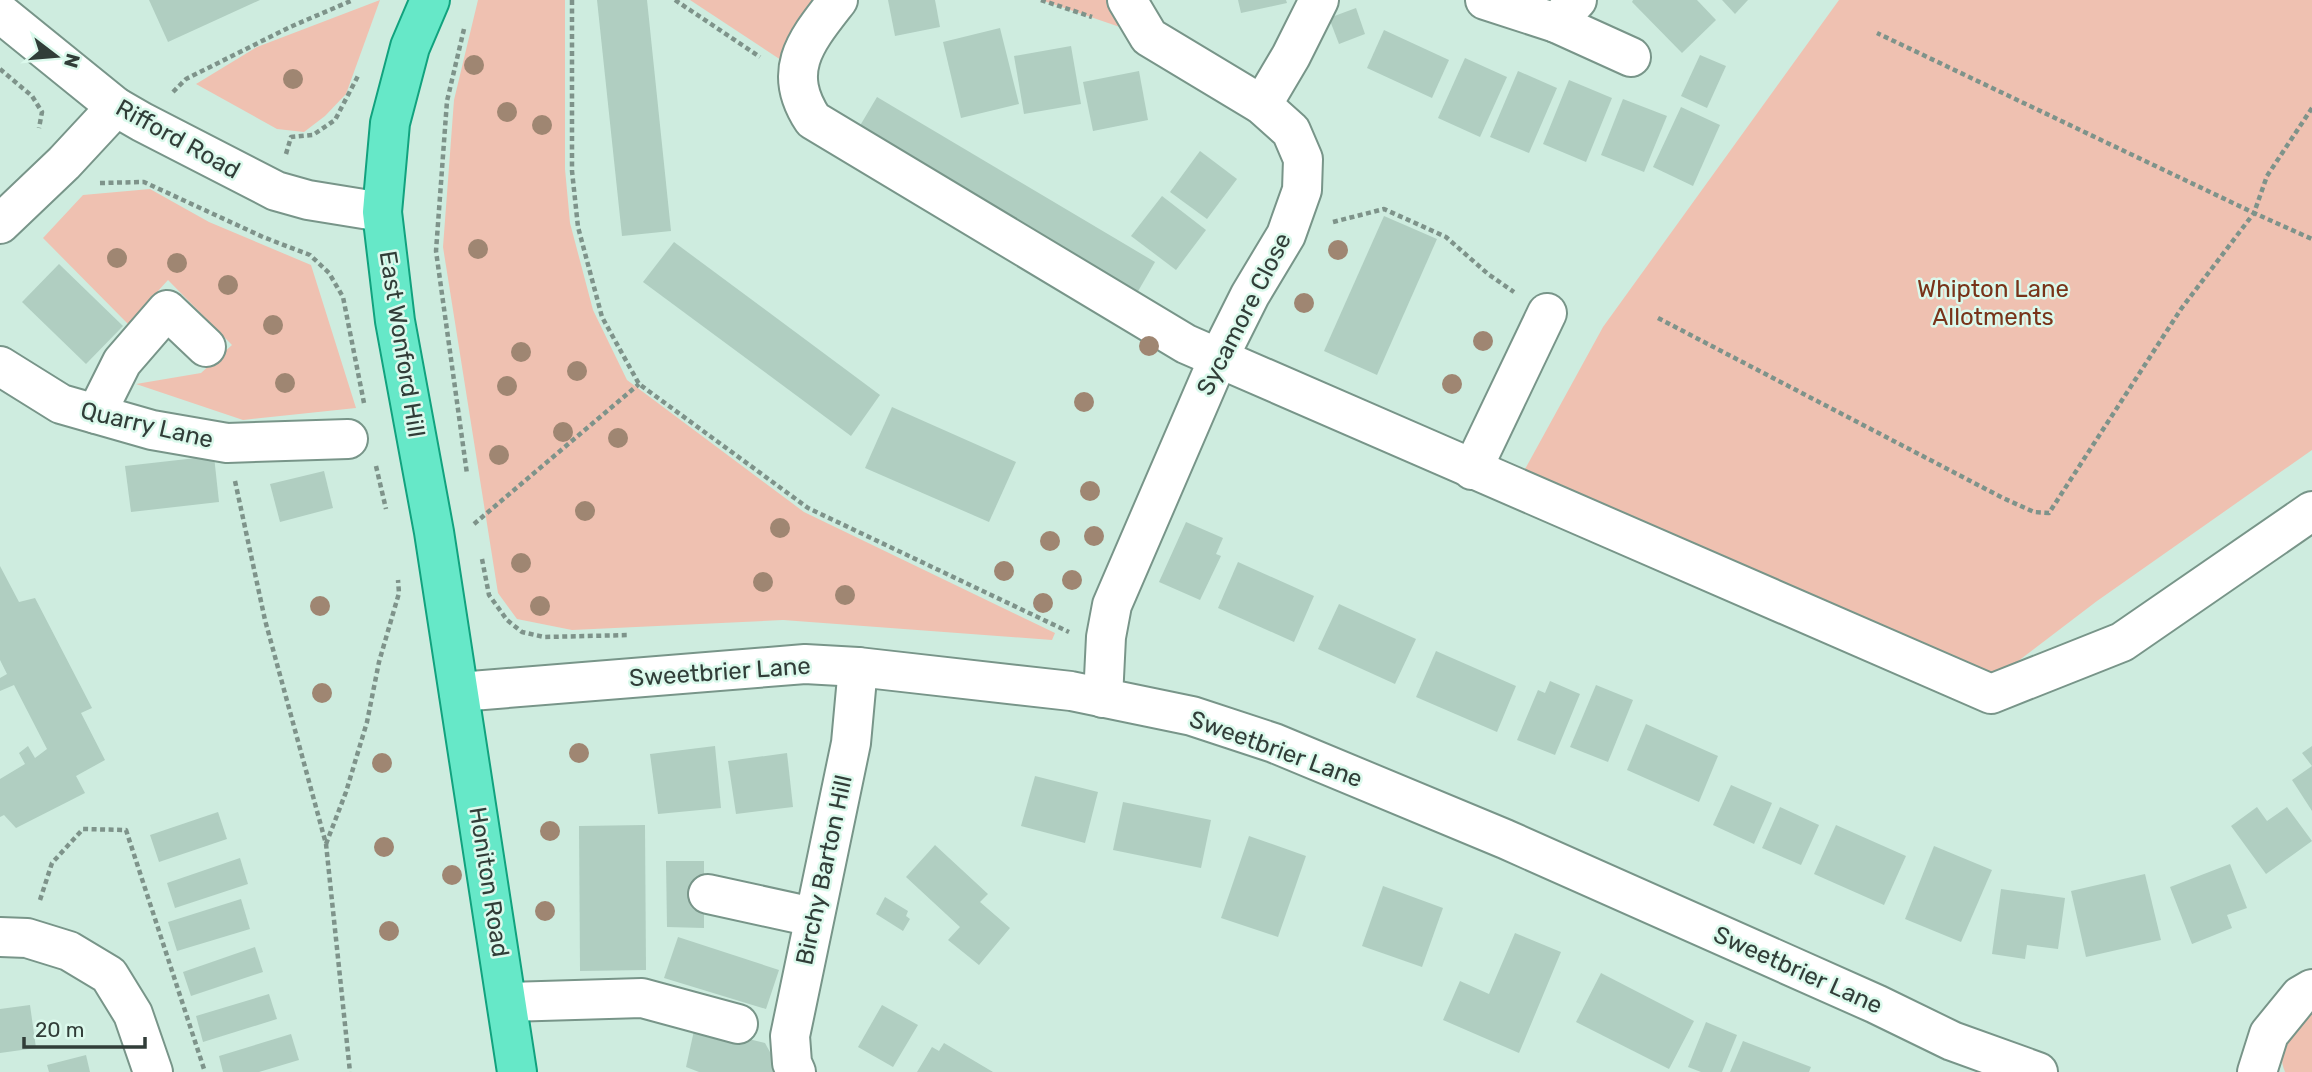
<svg xmlns="http://www.w3.org/2000/svg" width="2312" height="1072" font-family="Rubik,sans-serif">
	<style>
		.green { fill: #efc1b1 }
		.building { fill: #b0cec1 }
		.lines { fill: none; stroke-linecap: round; stroke-linejoin: round }
		.minor-casing { stroke: #789589; stroke-width: 42 }
		.major-casing { stroke: #11a27e; stroke-width: 42 }
		.path { stroke: #7e938a; stroke-width: 4.5; stroke-dasharray: 5 3.5; stroke-linecap: butt }
		.minor { stroke: #fff; stroke-width: 38 }
		.major { stroke: #66e8c8; stroke-width: 38 }
		.tree { fill: #9f8672 }
		.labels { text-anchor: middle; stroke-width: 5; stroke-linejoin: round; paint-order: stroke }
		.street-label { font-size: 24px; fill: #313d38; stroke: #dbf9ec }
		.park-label { font-size: 24px; fill: #783319; stroke: #dbf9ec }
	</style>
	<rect width="100%" height="100%" fill="#ceecdf"/>
	<g class="green">
		<polygon points="380,0 346,94 325,116 304,132 277,129 196,84 257,47"/>
		<polygon points="478,0 565,0 565,169 570,223 593,310 627,380 804,512 1055,633 1052,640 783,620 572,630 517,619 498,593 443,247 454,100"/>
		<polygon points="690,0 822,0 781,60"/>
		<polygon points="1041,0 1127,0 1149,37"/>
		<polygon points="1839,0 2312,0 2312,450 2097,601 1997,677 1524,471 1603,327"/>
		<polygon points="150,189 209,222 311,265 356,408 243,420 136,384 201,373 232,345 168,280 128,324 43,238 83,195"/>
		<path d="M2312,1010V1072H2285C2274,1047 2295,1027 2312,1010Z"/>
	</g>
	<g class="building">
		<polygon points="149,0 260,0 168,42"/>
		<polygon points="597,0 647,0 671,231 622,236"/>
		<polygon points="888,0 935,0 940,27 895,36"/>
		<polygon points="1238,0 1286,0 1287,3 1241,13"/>
		<polygon points="1633,0 1697,0 1716,20 1682,53 1632,2"/>
		<polygon points="1722,0 1748,0 1735,14"/>
		<polygon points="1356,8 1365,34 1339,44 1329,18"/>
		<polygon points="1000,28 1019,104 961,118 943,42"/>
		<polygon points="1384,30 1449,60 1432,98 1367,68"/>
		<polygon points="1071,46 1081,104 1024,114 1014,56"/>
		<polygon points="1700,55 1726,66 1707,108 1681,96"/>
		<polygon points="1465,58 1507,77 1480,137 1438,118"/>
		<polygon points="1139,71 1148,120 1093,131 1083,82"/>
		<polygon points="1518,71 1557,88 1529,153 1490,137"/>
		<polygon points="1569,80 1612,98 1586,162 1543,144"/>
		<polygon points="877,97 1155,262 1137,293 858,129"/>
		<polygon points="1623,99 1667,116 1644,172 1601,155"/>
		<polygon points="1681,107 1720,125 1693,186 1653,167"/>
		<polygon points="1200,151 1237,179 1207,219 1170,192"/>
		<polygon points="1162,196 1206,230 1176,270 1131,236"/>
		<polygon points="1384,216 1437,239 1377,375 1324,351"/>
		<polygon points="674,242 880,395 851,436 643,282"/>
		<polygon points="59,264 123,326 86,364 22,302"/>
		<polygon points="892,407 1016,462 989,522 865,468"/>
		<polygon points="214,456 219,502 131,512 125,466"/>
		<polygon points="324,471 333,508 280,522 270,484"/>
		<polygon points="1186,522 1223,538 1216,554 1221,556 1200,600 1159,582"/>
		<polygon points="1238,562 1314,596 1294,642 1218,608"/>
		<polygon points="0,566 19,602 35,598 92,708 81,713 105,760 76,776 85,793 16,828 4,815 0,817 0,779 25,764 19,753 28,746 35,758 47,749 14,685 0,691 0,678 7,674 0,660"/>
		<polygon points="1339,604 1416,639 1395,684 1318,649"/>
		<polygon points="1436,651 1516,686 1497,732 1416,697"/>
		<polygon points="1550,681 1580,694 1555,755 1517,740 1538,690 1545,693"/>
		<polygon points="1596,685 1633,700 1608,762 1570,747"/>
		<polygon points="1646,724 1718,756 1699,802 1627,770"/>
		<polygon points="715,746 721,808 658,814 650,754"/>
		<polygon points="2312,746 2312,811 2292,780 2312,766 2302,753"/>
		<polygon points="787,753 793,807 736,814 728,761"/>
		<polygon points="1035,776 1098,792 1085,843 1021,826"/>
		<polygon points="1731,785 1772,803 1754,844 1713,825"/>
		<polygon points="1123,802 1211,820 1201,868 1113,850"/>
		<polygon points="1780,807 1819,825 1801,865 1762,848"/>
		<polygon points="2257,807 2267,821 2287,807 2312,841 2266,874 2231,826"/>
		<polygon points="218,812 227,839 159,862 150,835"/>
		<polygon points="645,825 646,970 580,971 579,826"/>
		<polygon points="1836,825 1906,856 1884,905 1814,874"/>
		<polygon points="1249,836 1306,856 1278,937 1221,918"/>
		<polygon points="935,845 988,894 980,902 1010,928 979,965 948,940 960,927 906,877"/>
		<polygon points="1934,846 1992,870 1961,942 1905,919"/>
		<polygon points="240,858 248,884 175,908 167,883"/>
		<polygon points="666,861 704,861 704,928 667,927"/>
		<polygon points="2230,864 2247,908 2227,915 2232,928 2192,944 2170,887"/>
		<polygon points="2145,874 2161,940 2086,957 2071,891"/>
		<polygon points="1383,886 1443,908 1422,967 1362,946"/>
		<polygon points="2001,889 2065,898 2058,949 2027,945 2025,959 1992,954"/>
		<polygon points="885,897 908,911 906,916 910,919 903,931 876,914"/>
		<polygon points="241,899 250,929 177,951 168,922"/>
		<polygon points="1515,933 1561,952 1519,1053 1443,1020 1460,981 1489,994"/>
		<polygon points="678,937 779,970 766,1009 664,978"/>
		<polygon points="255,947 263,972 191,996 183,972"/>
		<polygon points="1601,973 1694,1021 1669,1069 1576,1022"/>
		<polygon points="269,994 277,1019 203,1042 196,1016"/>
		<polygon points="30,1005 36,1048 0,1053 0,1009"/>
		<polygon points="882,1005 918,1025 893,1067 858,1047"/>
		<polygon points="1706,1022 1737,1035 1722,1072 1701,1072 1688,1067"/>
		<polygon points="695,1026 765,1043 781,1072 699,1072 686,1067"/>
		<polygon points="291,1034 299,1060 259,1072 223,1072 219,1056"/>
		<polygon points="1743,1041 1811,1067 1809,1072 1730,1072"/>
		<polygon points="944,1043 993,1072 917,1072 932,1047 939,1051"/>
		<polygon points="86,1055 90,1072 49,1072 47,1065"/>
	</g>
	<g class="lines">
		<defs>
			<g id="minor">
				<path d="M838,0C807,40 780,70 813,120L1186,344L1991,694L2122,642L2312,511"/>
				<polyline points="1485,0 1556,23 1577,0"/>
				<polyline points="0,13 116,107 142,122 276,191 308,200 382,212"/>
				<polyline points="1556,23 1631,57"/>
				<polyline points="1262,105 1291,56 1319,0"/>
				<polyline points="0,224 64,163 116,107"/>
				<polyline points="0,366 61,404 152,430 227,443 348,439"/>
				<polyline points="96,414 122,362 167,310 206,347"/>
				<polyline points="1472,470 1547,313"/>
				<polyline points="459,692 805,664 858,667 1071,691 1192,716 1274,743 1505,839 1876,1004 1952,1041 2038,1072"/>
				<polyline points="1103,698 1106,637 1112,605 1219,357 1250,295 1286,235 1302,190 1303,159 1291,131 1262,105 1149,37 1127,0"/>
				<polyline points="708,894 813,917"/>
				<polyline points="0,937 27,938 69,951 109,975 133,1014 153,1072"/>
				<polyline points="507,1002 642,998 738,1024"/>
				<polyline points="796,1072 792,1063 790,1036 851,743 858,667"/>
				<polyline points="2257,1072 2269,1034 2300,996 2312,989"/>
			</g>
			<polyline id="major" points="430,0 410,47 390,123 382,212 395,321 434,532 517,1072"/>
		</defs>
		<use href="#minor" class="minor-casing"/>
		<use href="#major" class="major-casing"/>
		<g class="path">
			<polyline points="572,0 572,171 578,227 602,317 639,384 808,508 1069,632"/>
			<polyline points="675,0 760,57"/>
			<polyline points="1041,0 1092,17"/>
			<polyline points="464,29 447,101 436,251 467,474"/>
			<polyline points="0,69 32,96 42,112 39,128"/>
			<polyline points="173,92 186,79 290,27 353,0"/>
			<polyline points="2312,108 2267,176 2254,213 2312,239"/>
			<polyline points="286,154 291,137 313,135 335,120 359,74"/>
			<polyline points="100,183 144,182 263,237 310,255 329,273 343,297 364,403"/>
			<polyline points="1333,222 1384,209 1446,237 1488,274 1514,292"/>
			<polyline points="1658,318 2003,498 2034,512 2049,513 2181,309 2254,213 1877,33"/>
			<polyline points="376,466 386,509"/>
			<polyline points="235,481 265,620 326,844 350,1072"/>
			<polyline points="474,524 639,384"/>
			<polyline points="482,559 489,595 507,620 522,632 544,637 630,635"/>
			<polyline points="326,844 346,792 367,722 379,662 399,593 398,580"/>
			<polyline points="40,900 52,863 83,829 126,830 205,1072"/>
		</g>
		<use href="#minor" class="minor"/>
		<use href="#major" class="major"/>
	</g>
	<g class="tree">
		<circle cx="474" cy="65" r="10"/>
		<circle cx="293" cy="79" r="10"/>
		<circle cx="507" cy="112" r="10"/>
		<circle cx="542" cy="125" r="10"/>
		<circle cx="478" cy="249" r="10"/>
		<circle cx="1338" cy="250" r="10"/>
		<circle cx="117" cy="258" r="10"/>
		<circle cx="177" cy="263" r="10"/>
		<circle cx="228" cy="285" r="10"/>
		<circle cx="1304" cy="303" r="10"/>
		<circle cx="273" cy="325" r="10"/>
		<circle cx="1483" cy="341" r="10"/>
		<circle cx="1149" cy="346" r="10"/>
		<circle cx="521" cy="352" r="10"/>
		<circle cx="577" cy="371" r="10"/>
		<circle cx="285" cy="383" r="10"/>
		<circle cx="1452" cy="384" r="10"/>
		<circle cx="507" cy="386" r="10"/>
		<circle cx="1084" cy="402" r="10"/>
		<circle cx="563" cy="432" r="10"/>
		<circle cx="618" cy="438" r="10"/>
		<circle cx="499" cy="455" r="10"/>
		<circle cx="1090" cy="491" r="10"/>
		<circle cx="585" cy="511" r="10"/>
		<circle cx="780" cy="528" r="10"/>
		<circle cx="1094" cy="536" r="10"/>
		<circle cx="1050" cy="541" r="10"/>
		<circle cx="521" cy="563" r="10"/>
		<circle cx="1004" cy="571" r="10"/>
		<circle cx="1072" cy="580" r="10"/>
		<circle cx="763" cy="582" r="10"/>
		<circle cx="845" cy="595" r="10"/>
		<circle cx="1043" cy="603" r="10"/>
		<circle cx="320" cy="606" r="10"/>
		<circle cx="540" cy="606" r="10"/>
		<circle cx="322" cy="693" r="10"/>
		<circle cx="579" cy="753" r="10"/>
		<circle cx="382" cy="763" r="10"/>
		<circle cx="550" cy="831" r="10"/>
		<circle cx="384" cy="847" r="10"/>
		<circle cx="452" cy="875" r="10"/>
		<circle cx="545" cy="911" r="10"/>
		<circle cx="389" cy="931" r="10"/>
	</g>
	<g class="labels">
		<g class="street-label">
			<text transform="translate(178 139) rotate(29)" y="8">Rifford Road</text>
			<text transform="translate(1244 314) rotate(-63)" y="8">Sycamore Close</text>
			<text transform="translate(402 344) rotate(81)" y="8">East Wonford Hill</text>
			<text transform="translate(147 425) rotate(13)" y="8">Quarry Lane</text>
			<text transform="translate(720 672) rotate(-4)" y="8">Sweetbrier Lane</text>
			<text transform="translate(1276 749) rotate(20)" y="8">Sweetbrier Lane</text>
			<text transform="translate(824 870) rotate(-78)" y="8">Birchy Barton Hill</text>
			<text transform="translate(489 882) rotate(81)" y="8">Honiton Road</text>
			<text transform="translate(1798 970) rotate(24)" y="8">Sweetbrier Lane</text>
		</g>
		<g class="park-label">
			<text x="1993" y="297">Whipton Lane<tspan x="1993" dy="28">Allotments</tspan></text>
		</g>
	</g>
	<g transform="translate(56 56) rotate(106)" stroke="#dbf9ec" stroke-width="5" paint-order="stroke">
	<path d="M0-5L12 26L0 18L-12 26Z" fill="#313d38"/>
	<text y="-10" font-size="19" font-weight="bold" text-anchor="middle" fill="#313d38">N</text>
	</g>
	<path d="M24 1037v10h121v-10" fill="none" stroke="#313d38" stroke-width="3.5"/>
	<text x="35" y="1037" font-size="21" fill="#313d38" stroke="#dbf9ec" stroke-width="5" paint-order="stroke">20 m</text>
</svg>
